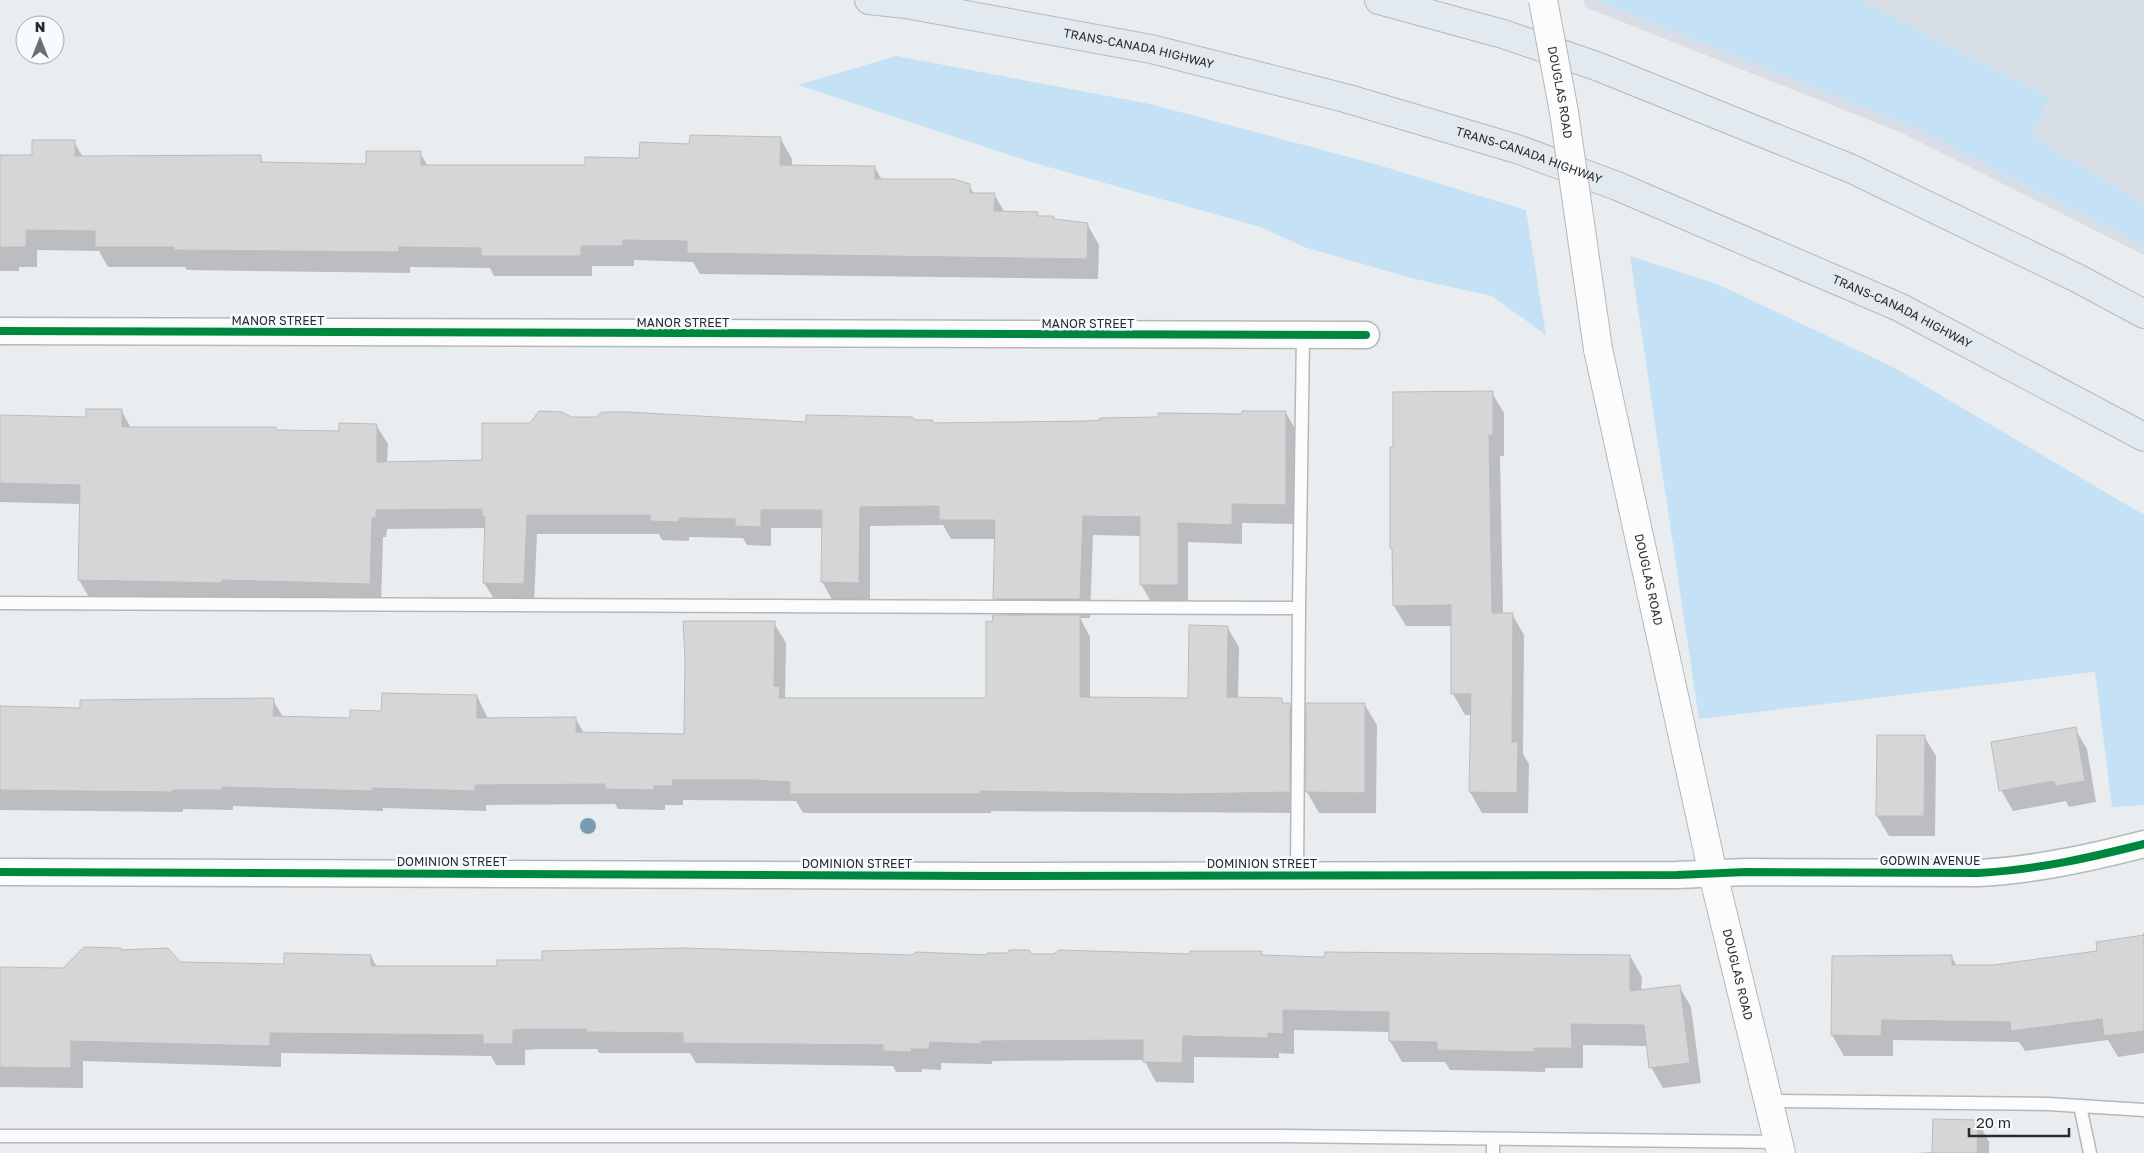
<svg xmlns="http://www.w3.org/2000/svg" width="2144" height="1153" font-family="'Golos Text',sans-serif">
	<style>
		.built { fill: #d7dee5 }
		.green { fill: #c5e1f5 }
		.shadow { fill: #0003 }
		.building { fill: #d6d6d7; stroke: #bbbcbc }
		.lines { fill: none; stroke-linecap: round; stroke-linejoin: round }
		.service-casing { stroke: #b5b8ba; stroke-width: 15 }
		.minor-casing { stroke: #b5b8ba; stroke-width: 29 }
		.tertiary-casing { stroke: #b5b8ba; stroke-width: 30 }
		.motorway-casing { stroke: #b2bac1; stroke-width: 30 }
		.service { stroke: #fcfcfd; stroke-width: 12 }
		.minor { stroke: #fcfcfd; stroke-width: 26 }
		.tertiary { stroke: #fcfcfd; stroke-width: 28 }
		.motorway { stroke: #e2eaef; stroke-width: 28 }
		.tertiary-bridge-casing { stroke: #b5b8ba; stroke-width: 30; stroke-linecap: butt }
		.tertiary-bridge { stroke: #fcfcfd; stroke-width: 28 }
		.cycleway-casing { stroke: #f7fbfe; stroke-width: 11 }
		.cycleway { stroke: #00873e; stroke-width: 8 }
		.tree { fill: #769db4 }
		.labels { text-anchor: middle; stroke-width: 5; stroke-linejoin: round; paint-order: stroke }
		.street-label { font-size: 12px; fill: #282a2c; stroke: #f7fbfe }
	</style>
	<rect width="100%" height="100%" fill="#eaedf0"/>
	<polygon class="built" points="1584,0 2144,0 2144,255 1904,134 1585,7"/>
	<g class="green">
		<polygon points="1596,0 1859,0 2049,97 2031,136 2144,204 2144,245 1918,129"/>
		<polygon points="896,56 1150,104 1375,164 1526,210 1546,335 1492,296 1415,279 1304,247 1263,228 1031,162 798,85"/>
		<polygon points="1630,256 1717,284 1893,367 2144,515 2144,805 2112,807 2095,672 1699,719"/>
	</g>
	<g class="shadow">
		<polygon points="780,138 792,159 792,167 875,168 882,180 969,185 974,194 994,194 1005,213 1037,213 1039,217 1053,217 1055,221 1087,224 1099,245 1098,279 700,274 693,262 634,260 634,266 592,266 592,276 494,276 490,268 410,267 410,273 187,270 185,267 108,267 99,251 37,250 37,267 19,267 19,271 0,271 0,157 33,157 74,142 83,157 260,157 264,164 367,166 420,153 428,166 586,167 640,159 691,145"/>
		<polygon points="1492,393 1504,413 1504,456 1500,456 1503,614 1512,614 1524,635 1523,754 1529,764 1528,813 1482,813 1470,792 1472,715 1465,715 1453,694 1453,626 1406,626 1394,606 1394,552 1391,548"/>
		<polygon points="121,410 131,428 275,428 277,431 340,432 376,425 388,444 387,463 483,461 531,424 571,418 807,424 915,421 934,424 996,424 996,422 1144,420 1286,413 1297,432 1296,524 1242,523 1242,544 1188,542 1188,604 1152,604 1141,584 1141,536 1093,535 1090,618 1080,618 1090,637 1090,699 1189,700 1227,627 1239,647 1238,698 1281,699 1284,705 1289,705 1301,725 1292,813 991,811 991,813 803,813 796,801 683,800 683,805 665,805 665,810 618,809 615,804 486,805 486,811 383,808 383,811 233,806 233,810 183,809 183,812 0,810 0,708 81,709 273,700 283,717 351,719 477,696 488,719 575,718 584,733 685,735 774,623 786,643 785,700 987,700 994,623 1004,616 994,598 995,539 951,539 943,525 870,526 870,602 833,601 822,582 823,528 771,528 771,546 747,545 743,538 689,537 689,541 662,540 659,534 537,534 534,603 496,602 484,583 486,528 387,529 386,537 383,537 381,603 90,599 79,580 81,504 0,502 0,417 87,419"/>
		<polygon points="1365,705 1377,725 1376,813 1319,813 1307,792"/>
		<polygon points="2075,729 2087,749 2096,802 2069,807 2066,801 2013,811 2001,790"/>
		<polygon points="1924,736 1936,756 1935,836 1889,836 1877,816"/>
		<polygon points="2143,933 2144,933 2144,1053 2118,1057 2108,1040 2025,1051 2019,1042 1893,1040 1893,1056 1844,1056 1832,1035 1951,956 1957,966 1993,966 2099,952 2143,936"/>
		<polygon points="121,949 180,964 285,965 371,956 377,967 499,967 912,956 1192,955 1261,952 1263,956 1326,958 1630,956 1642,977 1641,991 1679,986 1691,1007 1701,1083 1663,1088 1651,1067 1648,1046 1583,1045 1583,1068 1545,1068 1545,1072 1450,1070 1445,1062 1402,1062 1390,1041 1390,1032 1294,1030 1294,1054 1279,1053 1279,1058 1194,1057 1194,1083 1156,1082 1144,1060 992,1061 992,1064 941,1063 941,1070 922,1069 922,1072 896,1072 893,1066 696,1063 690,1053 599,1053 597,1049 541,1049 525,1050 525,1065 496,1065 491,1056 281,1053 281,1067 83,1061 83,1088 0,1087 0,968 63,969"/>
		<polygon points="1978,1121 1989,1142 1989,1153 1916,1153 1934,1152"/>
	</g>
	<g class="building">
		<polygon points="690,135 781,137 780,165 875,166 875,179 954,179 970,184 970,193 995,193 994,211 1038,212 1037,216 1054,216 1054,219 1088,223 1087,259 687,253 687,241 623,240 623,246 581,246 581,256 481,256 481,248 399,247 399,252 174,250 174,247 95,247 95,231 26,230 26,247 0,247 0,155 32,155 32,140 75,140 75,156 261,155 261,162 366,164 366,151 421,151 421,165 585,165 585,157 639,158 640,142 689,144"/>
		<polygon points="1493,391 1493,435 1489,435 1492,613 1513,613 1512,742 1518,742 1517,793 1469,792 1471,694 1451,694 1451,605 1393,606 1392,548 1390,548 1390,447 1393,447 1393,392"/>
		<polygon points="86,409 122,409 122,427 276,427 276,430 339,431 339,423 377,424 377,462 482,460 482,423 530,423 539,411 562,412 571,417 596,417 602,412 628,412 806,422 806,415 912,417 916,420 933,420 933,423 1088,421 1100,420 1100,418 1158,417 1158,413 1241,414 1242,411 1286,411 1286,505 1232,504 1232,525 1178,523 1178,585 1140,585 1140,517 1083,516 1080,599 993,599 995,520 939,520 939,506 860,507 859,583 821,582 822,510 761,510 761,527 735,526 735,519 679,518 679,522 650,521 650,515 527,515 524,584 483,583 485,517 482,517 482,509 376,510 376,518 372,518 370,584 222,580 222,583 78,580 80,485 0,483 0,415 86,417"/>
		<polygon points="993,615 1080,615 1080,697 1188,698 1189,625 1228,626 1227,697 1282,698 1282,703 1290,703 1290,792 1181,794 980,791 980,794 790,794 790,782 754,780 673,780 672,786 654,786 654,790 605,789 605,784 475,785 475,791 372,788 372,791 222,787 222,790 173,790 173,792 0,790 0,706 80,708 80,700 274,698 273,716 350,718 350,710 381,711 382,693 477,695 477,718 576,717 576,732 684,734 685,659 683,621 775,621 774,686 780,687 779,698 986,698 986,621 992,622"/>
		<polygon points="1306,703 1365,703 1365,793 1306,792"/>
		<polygon points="2076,727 2085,781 2056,786 2054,781 1999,791 1991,742"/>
		<polygon points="1877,735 1925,735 1924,816 1876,816"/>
		<polygon points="2144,935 2144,1031 2104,1036 2102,1019 2011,1031 2010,1022 1882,1020 1881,1036 1831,1035 1832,956 1952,955 1952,965 1993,965 2097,951 2096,942"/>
		<polygon points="84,947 121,948 121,950 168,948 180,962 284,964 284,953 328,954 371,955 371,966 497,966 497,960 542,960 542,951 684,948 912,955 916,952 987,955 987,953 1008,953 1009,950 1029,950 1032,954 1054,954 1059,950 1190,954 1190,951 1262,951 1261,955 1324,957 1325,952 1630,955 1630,991 1680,985 1690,1063 1649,1068 1644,1025 1571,1024 1572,1048 1534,1048 1534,1052 1437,1050 1437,1042 1389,1041 1389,1012 1283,1010 1283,1034 1268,1033 1268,1038 1183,1036 1182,1063 1143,1062 1143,1040 981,1041 981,1044 930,1042 929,1049 911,1049 911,1052 883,1051 883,1045 683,1043 683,1033 586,1032 586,1029 528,1029 513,1030 513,1044 483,1044 483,1035 270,1033 270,1046 71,1041 71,1068 0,1067 0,967 63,968"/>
		<polygon points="1933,1119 1978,1120 1977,1153 1932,1153"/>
	</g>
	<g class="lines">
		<defs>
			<g id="service">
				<polyline points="0,603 1299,608 1303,336"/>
				<polyline points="1297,875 1299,608"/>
				<polyline points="1770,1101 2048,1104 2144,1110"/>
				<polyline points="2080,1106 2090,1153"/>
				<polyline points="0,1136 1283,1136 1778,1142"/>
				<polyline points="1493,1139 1493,1153"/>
			</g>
			<g id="minor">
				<polyline points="0,331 1366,335"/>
				<path d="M0,872L983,876L1677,875L1746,872L1978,873C2035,870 2089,858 2144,844"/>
			</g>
			<g id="tertiary">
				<path id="s1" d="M1598,349L1713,874L1781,1153"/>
			</g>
			<g id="motorway">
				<path id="s2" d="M869,0L906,4L1151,49L1345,98L1517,149L1617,186L1899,307L2144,437"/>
				<polyline points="1379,0 1503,34 1599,67 1852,169 2077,278 2144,314"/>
			</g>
		</defs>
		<use href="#service" class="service-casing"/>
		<use href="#minor" class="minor-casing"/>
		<use href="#tertiary" class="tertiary-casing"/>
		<use href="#motorway" class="motorway-casing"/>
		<use href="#service" class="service"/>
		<use href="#minor" class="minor"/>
		<use href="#tertiary" class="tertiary"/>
		<use href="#motorway" class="motorway"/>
		<defs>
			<g id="tertiary-bridge">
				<path id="s3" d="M1543,0L1564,112L1598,349"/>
			</g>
		</defs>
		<use href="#tertiary-bridge" class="tertiary-bridge-casing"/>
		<use href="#tertiary-bridge" class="tertiary-bridge"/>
		<defs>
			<g id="cycleway">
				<polyline points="0,331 1366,335"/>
				<path d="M0,872L983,876L1677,875L1746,872L1978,873C2035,870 2089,858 2144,844"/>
			</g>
		</defs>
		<use href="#cycleway" class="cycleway-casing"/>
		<use href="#cycleway" class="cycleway"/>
	</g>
	<circle class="tree" cx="588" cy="826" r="8"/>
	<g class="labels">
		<g class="street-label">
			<text dy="4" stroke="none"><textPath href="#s2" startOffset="274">TRANS-CANADA HIGHWAY</textPath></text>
			<text dy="4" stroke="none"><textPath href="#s3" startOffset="94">DOUGLAS ROAD</textPath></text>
			<text dy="4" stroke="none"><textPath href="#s2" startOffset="679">TRANS-CANADA HIGHWAY</textPath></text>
			<text dy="4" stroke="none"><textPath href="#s2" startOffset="1084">TRANS-CANADA HIGHWAY</textPath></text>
			<text x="278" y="325">MANOR STREET</text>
			<text x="683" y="327">MANOR STREET</text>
			<text x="1088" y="328">MANOR STREET</text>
			<text dy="4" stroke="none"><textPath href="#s1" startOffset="236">DOUGLAS ROAD</textPath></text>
			<text x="1930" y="865">GODWIN AVENUE</text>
			<text x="452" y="866">DOMINION STREET</text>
			<text x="857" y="868">DOMINION STREET</text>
			<text x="1262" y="868">DOMINION STREET</text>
			<text dy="4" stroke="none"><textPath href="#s1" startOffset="641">DOUGLAS ROAD</textPath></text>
		</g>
	</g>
	<g transform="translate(40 40)"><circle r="24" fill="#f7fbfe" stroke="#a4a7aa"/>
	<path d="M0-4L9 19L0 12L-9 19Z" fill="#6c6e71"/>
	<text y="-8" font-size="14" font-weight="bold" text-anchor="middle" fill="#282a2c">N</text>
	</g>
	<path d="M1969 1128v8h100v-8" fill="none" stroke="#282a2c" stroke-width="2.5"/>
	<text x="1976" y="1128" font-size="15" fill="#282a2c" stroke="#f7fbfe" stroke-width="4" paint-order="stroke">20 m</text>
</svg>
